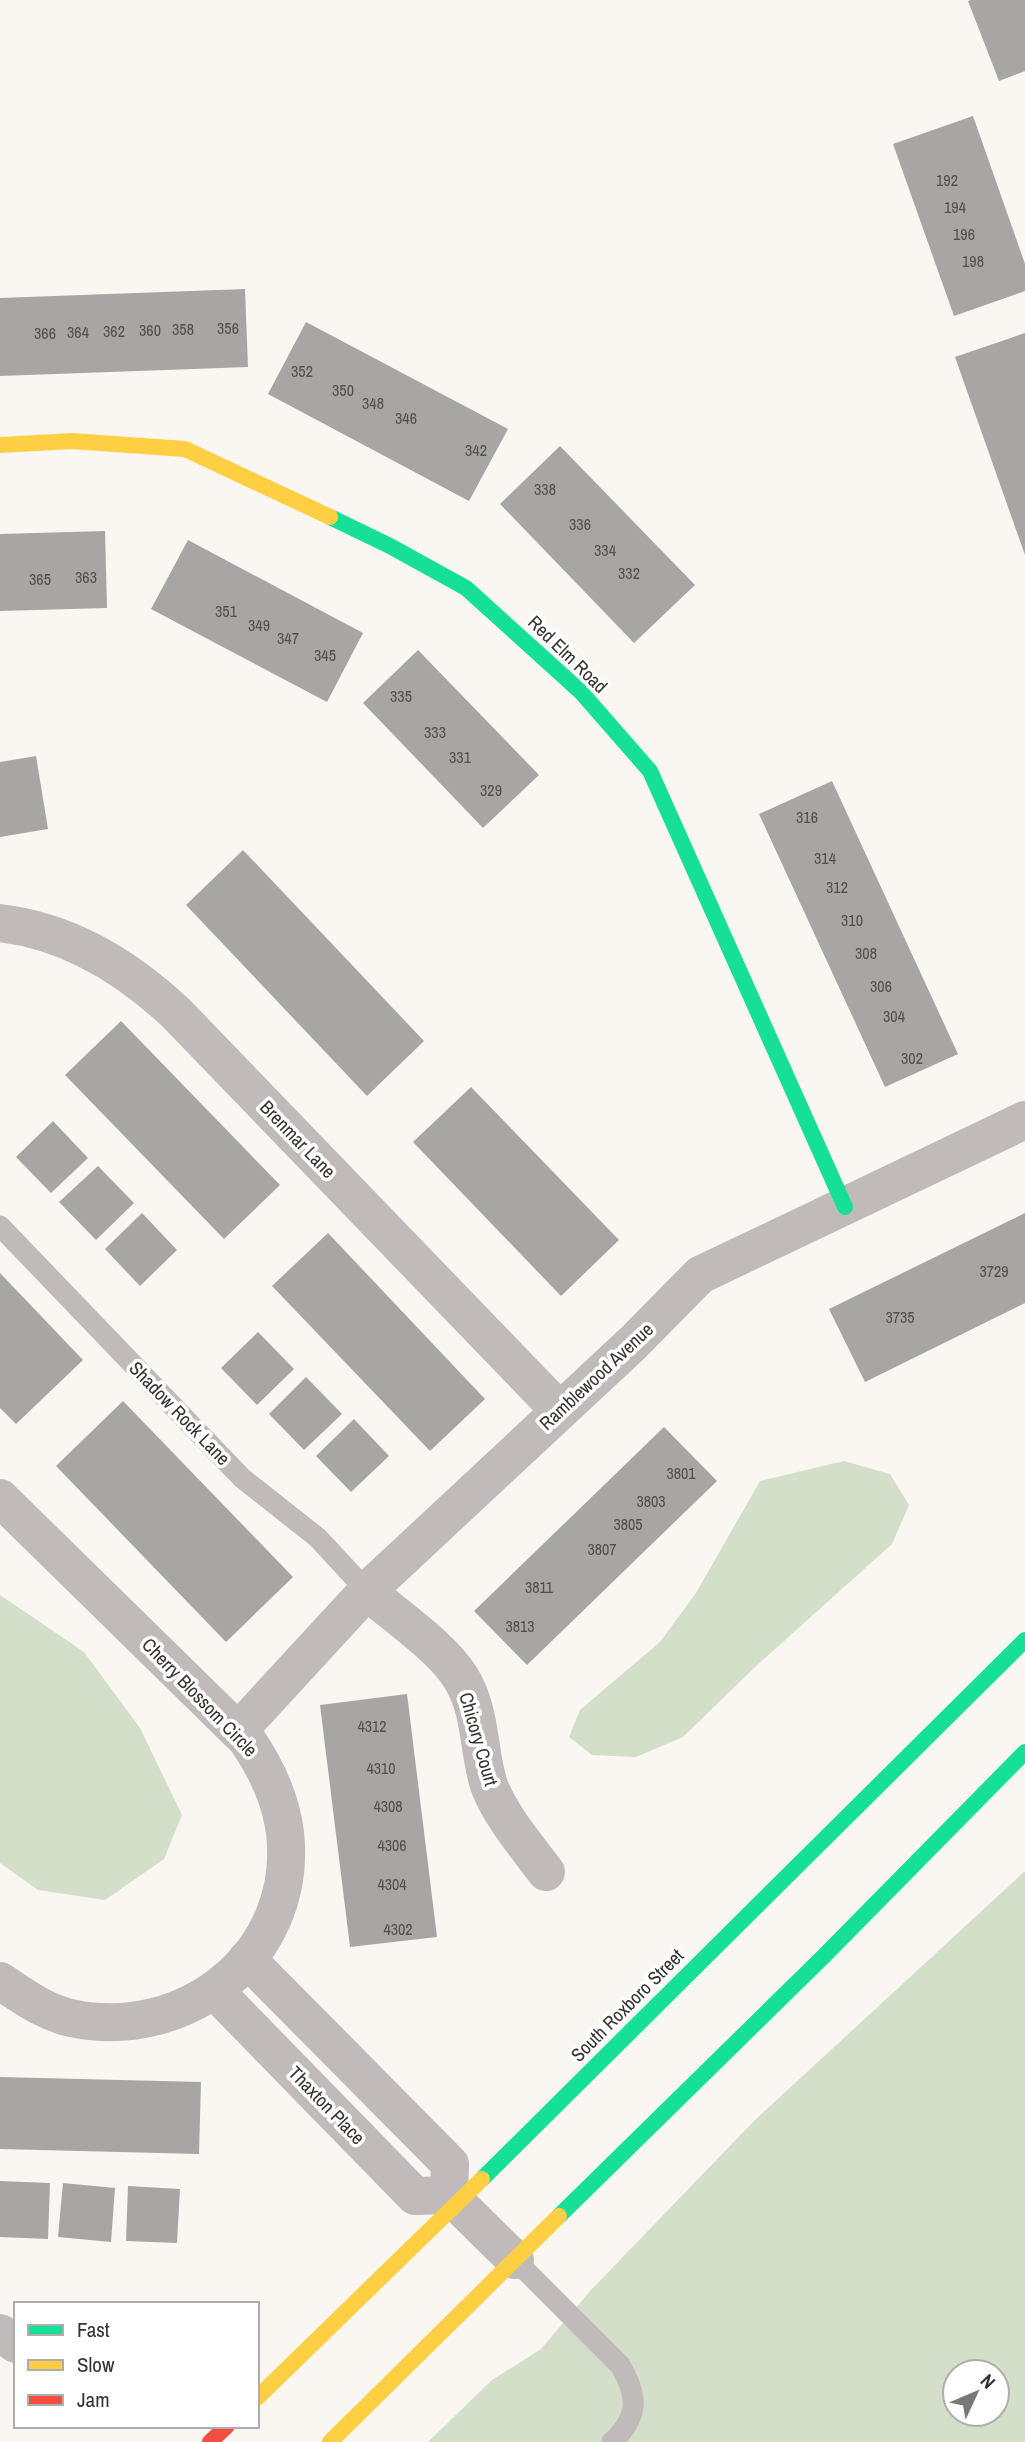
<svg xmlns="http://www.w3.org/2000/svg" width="1025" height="2442" font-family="'Archivo Narrow',sans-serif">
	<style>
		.forest { fill: #d3dfc9; fill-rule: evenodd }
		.building { fill: #a8a6a5 }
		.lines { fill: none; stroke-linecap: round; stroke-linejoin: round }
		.lane { stroke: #c0baba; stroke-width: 21 }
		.street { stroke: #c0baba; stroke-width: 38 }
		.fast { stroke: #16e098; stroke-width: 16 }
		.slow { stroke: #ffcf43; stroke-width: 16 }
		.jam { stroke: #f24e42; stroke-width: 16 }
		.labels { text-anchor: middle; stroke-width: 7; stroke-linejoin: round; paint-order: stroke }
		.number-label { font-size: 16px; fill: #52504d }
		.street-label { font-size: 19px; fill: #363330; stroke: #fff }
	</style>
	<rect width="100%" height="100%" fill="#faf6f1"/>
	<g class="forest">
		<polygon points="844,1461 890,1474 909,1505 892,1544 754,1668 683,1737 636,1757 592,1755 569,1737 580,1710 660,1642 696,1593 760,1481"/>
		<polygon points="0,1595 84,1652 140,1728 182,1815 164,1859 105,1900 38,1890 0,1863"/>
		<path d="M1025,1871V2442H428L492,2380L541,2349L591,2290L754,2121ZM955,2372H997V2414H955Z"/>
	</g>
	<g class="building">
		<polygon points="971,0 1025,0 1025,71 999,81 968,1"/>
		<polygon points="973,116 1025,264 1025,291 954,316 893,144"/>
		<polygon points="245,289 248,367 0,376 0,298"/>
		<polygon points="306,322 508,429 469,501 268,394"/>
		<polygon points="1025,333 1025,555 955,357"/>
		<polygon points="560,446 695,585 634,643 500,504"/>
		<polygon points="105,531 107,608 0,611 0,534"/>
		<polygon points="188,540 363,633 327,702 151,609"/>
		<polygon points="418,650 539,775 483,828 363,703"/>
		<polygon points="36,756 48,829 0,837 0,762"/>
		<polygon points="832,781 958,1054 885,1087 759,814"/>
		<polygon points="243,850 424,1041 367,1096 186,905"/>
		<polygon points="121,1021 280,1185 224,1239 65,1075"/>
		<polygon points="471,1087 619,1240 561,1296 413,1142"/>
		<polygon points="53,1121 88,1158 51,1193 16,1157"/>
		<polygon points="98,1166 134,1203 96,1240 59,1202"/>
		<polygon points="142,1213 177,1250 140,1286 105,1249"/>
		<polygon points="1025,1213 1025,1303 865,1382 829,1309"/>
		<polygon points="328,1233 485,1399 430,1451 272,1286"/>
		<polygon points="0,1273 83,1360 16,1424 0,1408"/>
		<polygon points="258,1332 294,1369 257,1405 221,1368"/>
		<polygon points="306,1377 342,1414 304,1450 269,1414"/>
		<polygon points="123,1401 293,1577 226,1642 56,1466"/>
		<polygon points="354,1419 389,1456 351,1492 316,1456"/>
		<polygon points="664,1427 717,1481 527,1665 474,1611"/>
		<polygon points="407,1694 437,1937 350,1947 320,1705"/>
		<polygon points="0,2077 201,2082 199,2154 0,2149"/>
		<polygon points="0,2181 50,2183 48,2239 0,2237"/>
		<polygon points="63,2183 115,2188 111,2242 58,2237"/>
		<polygon points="128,2186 180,2189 177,2243 126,2241"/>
	</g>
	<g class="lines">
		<g class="lane">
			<polyline points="0,1226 242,1478 318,1538 367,1591"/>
			<path d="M515,2260L620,2365C638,2396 640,2416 612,2442"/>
		</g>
		<g class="street">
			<path d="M0,923C69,931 127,967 176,1013L559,1410"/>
			<path d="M0,1498L247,1740C266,1768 281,1799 285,1833C299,1954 186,2043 71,2018C44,2012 23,1996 0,1981"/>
			<path d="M367,1591C395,1616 442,1647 461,1678C481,1711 478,1747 488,1782C497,1811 527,1847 546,1872"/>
			<polyline points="238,1731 367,1591 634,1342 700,1275 1025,1120"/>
			<polyline points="247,1959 450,2164 449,2195 515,2260"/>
			<polyline points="215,1991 415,2196 449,2195"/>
			<polyline points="0,2333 16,2344"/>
		</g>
		<g class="fast">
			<polyline points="330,517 390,546 466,588 581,692 650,771 845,1207"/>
			<polyline points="482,2179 1025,1640"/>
			<polyline points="559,2216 824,1956 1025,1752"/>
		</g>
		<g class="slow">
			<polyline points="0,445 72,441 185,449 330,517"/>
			<polyline points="257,2398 482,2179"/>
			<polyline points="330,2442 559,2216"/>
		</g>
		<polyline class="jam" points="210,2442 227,2426"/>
	</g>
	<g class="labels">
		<g class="number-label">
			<text x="947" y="186">192</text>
			<text x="955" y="213">194</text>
			<text x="964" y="240">196</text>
			<text x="973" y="267">198</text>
			<text x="228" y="334">356</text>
			<text x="183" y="335">358</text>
			<text x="150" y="336">360</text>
			<text x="114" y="337">362</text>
			<text x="78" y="338">364</text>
			<text x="45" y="339">366</text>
			<text x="302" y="377">352</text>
			<text x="343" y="396">350</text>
			<text x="373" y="409">348</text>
			<text x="406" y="424">346</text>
			<text x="476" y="456">342</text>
			<text x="545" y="495">338</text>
			<text x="580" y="530">336</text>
			<text x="605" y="556">334</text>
			<text x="629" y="579">332</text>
			<text x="86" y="583">363</text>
			<text x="40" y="585">365</text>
			<text x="226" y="617">351</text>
			<text x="259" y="631">349</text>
			<text x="288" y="644">347</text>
			<text x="325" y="661">345</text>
			<text x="401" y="702">335</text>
			<text x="435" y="738">333</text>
			<text x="460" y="763">331</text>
			<text x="491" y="796">329</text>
			<text x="807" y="823">316</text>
			<text x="825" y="864">314</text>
			<text x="837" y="893">312</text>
			<text x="852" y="926">310</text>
			<text x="866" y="959">308</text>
			<text x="881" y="992">306</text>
			<text x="894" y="1022">304</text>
			<text x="912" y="1064">302</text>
			<text x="994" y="1277">3729</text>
			<text x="900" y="1323">3735</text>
			<text x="681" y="1479">3801</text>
			<text x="651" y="1507">3803</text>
			<text x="628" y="1530">3805</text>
			<text x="602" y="1555">3807</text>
			<text x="539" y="1593">3811</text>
			<text x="520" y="1632">3813</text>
			<text x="372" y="1732">4312</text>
			<text x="381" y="1774">4310</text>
			<text x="388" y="1812">4308</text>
			<text x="392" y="1851">4306</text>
			<text x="392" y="1890">4304</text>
			<text x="398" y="1935">4302</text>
		</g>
		<g class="street-label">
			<text transform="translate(568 654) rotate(44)" y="7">Red Elm Road</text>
			<text transform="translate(298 1139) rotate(46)" y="7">Brenmar Lane</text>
			<text transform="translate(596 1376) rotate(-43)" y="7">Ramblewood Avenue</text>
			<text transform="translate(180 1413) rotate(46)" y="7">Shadow Rock Lane</text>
			<text transform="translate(200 1697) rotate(46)" y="7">Cherry Blossom Circle</text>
			<text transform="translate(479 1739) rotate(74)" y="7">Chicory Court</text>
			<text transform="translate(627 2005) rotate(-45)" y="7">South Roxboro Street</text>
			<text transform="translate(327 2105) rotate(46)" y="7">Thaxton Place</text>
		</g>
	</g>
	<rect x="14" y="2302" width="245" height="126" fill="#ffffff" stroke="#afadac" stroke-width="2"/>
	<rect x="28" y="2325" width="35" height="10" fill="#16e098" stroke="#afadac" stroke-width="2"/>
	<text x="77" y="2337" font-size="21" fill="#363330">Fast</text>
	<rect x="28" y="2360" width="35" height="10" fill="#ffcf43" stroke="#afadac" stroke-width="2"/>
	<text x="77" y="2372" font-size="21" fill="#363330">Slow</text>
	<rect x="28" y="2395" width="35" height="10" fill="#f24e42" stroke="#afadac" stroke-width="2"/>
	<text x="77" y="2407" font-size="21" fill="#363330">Jam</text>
	<g transform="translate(976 2393) rotate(46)"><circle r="33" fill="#ffffff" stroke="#afadac" stroke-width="2"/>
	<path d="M0-5L12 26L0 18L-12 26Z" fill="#7b7774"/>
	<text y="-10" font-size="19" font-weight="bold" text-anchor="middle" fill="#363330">N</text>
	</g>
</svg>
